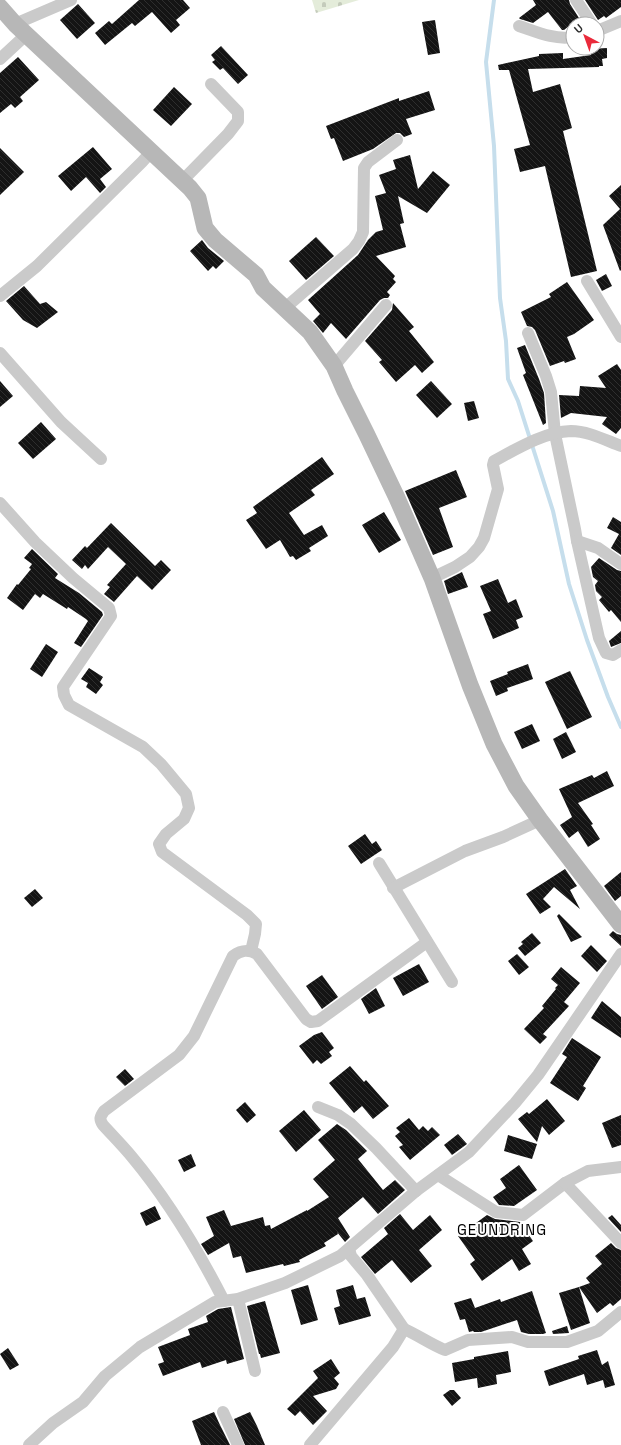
<svg xmlns="http://www.w3.org/2000/svg" width="621" height="1445" font-family="'Space Grotesk',sans-serif">
	<style>
		.cemetery { fill: url(#cemetery-stones) }
		.lines { fill: none; stroke-linecap: round; stroke-linejoin: round }
		.stream { stroke: #c6deec; stroke-width: 4 }
		.building { fill: url(#building-back-hatch) }
		.street { stroke: #cacaca; stroke-width: 12 }
		.secondary { stroke: #b7b7b7; stroke-width: 17 }
		.labels { text-anchor: middle; stroke-width: 4; stroke-linejoin: round; paint-order: stroke }
		.quarter-label { font-size: 15px; letter-spacing: 1px; fill: #000; stroke: #fff }
	</style>
	<defs>
		<pattern id="cemetery-stones" width="16" height="16" patternUnits="userSpaceOnUse"><rect width="16" height="16" fill="#e4ecda"/><path d="M2 7V4a2 2 0 0 1 4 0v3zM10 15v-3a2 2 0 0 1 4 0v3z" fill="#c4cbbb"/></pattern>
		<pattern id="building-back-hatch" width="6" height="6" patternUnits="userSpaceOnUse"><rect width="6" height="6" fill="#141414"/><path d="M-1 5l2 2M0 0l6 6M5-1l2 2" fill="none" stroke="#2e2e2e"/></pattern>
	</defs>
	<rect width="100%" height="100%" fill="#fff"/>
	<polygon class="cemetery" points="312,0 359,0 316,13"/>
	<g class="lines">
		<polyline class="stream" points="494,0 486,62 494,146 500,298 506,341 508,379 518,401 553,511 569,584 587,640 608,697 621,727"/>
	</g>
	<g class="building">
		<polygon points="139,0 183,0 190,8 176,20 180,25 171,33 152,12 135,26 132,23 105,45 95,33 109,21 112,24"/>
		<polygon points="533,0 569,0 570,4 579,18 564,30 562,30 548,12 533,23 520,19 519,18 536,5"/>
		<polygon points="585,0 621,0 621,7 606,18 604,16 598,20"/>
		<polygon points="78,4 95,23 77,39 60,20"/>
		<polygon points="435,20 440,53 428,55 422,22"/>
		<polygon points="221,46 248,75 238,84 223,68 220,70 212,62 215,60 211,55"/>
		<polygon points="607,48 607,58 602,59 603,66 599,66 599,67 528,69 533,92 560,84 572,128 563,131 597,271 571,277 545,166 520,172 514,149 530,145 509,70 499,70 498,65 539,56 539,54 563,53 563,59 591,55 590,49"/>
		<polygon points="18,57 39,80 20,97 23,101 15,108 11,104 0,113 0,73"/>
		<polygon points="174,87 192,104 171,126 153,110"/>
		<polygon points="429,91 435,110 406,119 412,134 404,137 400,133 396,133 373,149 343,161 334,138 331,139 326,126 399,98 399,101"/>
		<polygon points="93,147 112,169 100,179 106,187 100,193 86,177 71,191 58,176"/>
		<polygon points="0,148 24,172 0,195"/>
		<polygon points="410,155 418,189 433,171 450,185 427,213 398,196 404,223 400,224 406,247 376,256 395,276 393,279 396,282 387,292 390,295 388,298 384,298 380,300 346,339 331,323 323,333 313,321 320,314 308,300 358,255 368,240 376,232 383,230 375,196 386,193 379,175 396,169 393,160"/>
		<polygon points="621,185 621,270 620,271 603,225 620,209 609,196"/>
		<polygon points="316,237 334,256 306,280 289,261"/>
		<polygon points="202,240 208,248 224,261 216,269 213,266 208,271 190,251"/>
		<polygon points="606,274 612,286 602,291 596,280"/>
		<polygon points="567,282 594,320 574,334 567,337 576,359 565,363 564,361 550,366 535,330 532,327 527,326 521,312 551,297 549,294"/>
		<polygon points="24,286 40,304 46,302 58,312 37,328 23,320 6,301"/>
		<polygon points="393,303 414,327 409,331 434,362 422,373 415,365 396,382 379,362 382,360 365,341 392,310"/>
		<polygon points="525,345 539,379 544,393 546,423 543,425 523,375 526,373 517,348"/>
		<polygon points="617,364 621,370 621,428 616,434 602,424 607,417 571,413 561,418 559,395 579,396 580,386 606,388 598,376"/>
		<polygon points="0,381 13,396 0,407"/>
		<polygon points="431,381 452,404 437,418 416,395"/>
		<polygon points="474,401 479,418 468,421 464,403"/>
		<polygon points="41,422 56,439 33,459 18,443"/>
		<polygon points="322,457 334,474 311,490 315,495 289,513 304,535 322,525 328,536 309,548 311,551 296,560 293,556 290,557 280,540 266,549 246,520 257,513 253,507"/>
		<polygon points="456,470 467,497 439,508 453,547 433,555 405,491"/>
		<polygon points="384,512 401,540 379,553 362,525"/>
		<polygon points="613,517 621,522 621,555 611,548 619,534 607,528"/>
		<polygon points="111,523 155,566 161,560 171,570 152,590 137,576 114,602 104,594 110,587 107,585 126,564 108,547 88,569 85,565 82,569 72,560 85,546 87,548"/>
		<polygon points="32,549 58,574 55,578 79,593 102,612 103,615 81,647 74,643 88,621 86,619 68,607 67,609 43,594 40,598 35,594 23,610 7,598 17,584 18,585 31,569 29,568 32,564 24,558"/>
		<polygon points="599,558 617,570 621,571 621,622 611,610 609,612 599,600 602,597 596,591 595,585 598,581 593,577 591,567"/>
		<polygon points="462,572 468,587 448,594 444,581"/>
		<polygon points="498,579 508,603 516,599 523,617 516,620 519,628 493,639 483,614 491,611 480,586"/>
		<polygon points="621,631 621,643 611,647 609,641"/>
		<polygon points="46,644 58,652 42,677 30,669"/>
		<polygon points="528,664 533,679 507,688 508,691 496,696 490,681 508,674 507,672"/>
		<polygon points="89,668 103,677 100,682 103,685 96,694 86,687 88,683 81,679"/>
		<polygon points="570,671 592,717 567,729 545,682"/>
		<polygon points="532,724 540,741 522,749 514,732"/>
		<polygon points="566,732 576,752 562,759 553,739"/>
		<polygon points="607,771 614,786 578,803 593,824 591,825 600,839 588,847 578,831 569,838 560,825 572,817 559,789 592,775 594,778"/>
		<polygon points="365,834 372,844 376,841 382,850 361,864 348,846"/>
		<polygon points="565,869 577,886 570,890 580,909 554,887 543,899 551,907 540,914 526,894"/>
		<polygon points="621,872 621,896 615,901 604,886"/>
		<polygon points="35,889 43,898 32,907 24,898"/>
		<polygon points="559,914 582,937 571,942 557,916"/>
		<polygon points="613,931 617,934 621,935 621,946 609,935"/>
		<polygon points="532,933 541,943 525,956 518,948 523,944 521,942"/>
		<polygon points="591,945 607,961 597,972 581,956"/>
		<polygon points="517,954 529,967 519,975 508,961"/>
		<polygon points="419,964 429,982 403,996 393,978"/>
		<polygon points="561,967 580,983 564,1002 569,1006 543,1034 547,1037 540,1044 524,1029 544,1008 542,1006 556,989 555,988 558,985 551,979"/>
		<polygon points="322,975 338,997 322,1009 306,986"/>
		<polygon points="376,988 385,1006 369,1014 361,999"/>
		<polygon points="602,1001 621,1017 621,1038 591,1018"/>
		<polygon points="322,1032 334,1048 329,1052 332,1056 321,1064 317,1060 313,1064 299,1046 314,1035"/>
		<polygon points="572,1038 601,1057 583,1086 586,1088 578,1101 550,1083 567,1057 562,1054"/>
		<polygon points="350,1066 364,1082 366,1080 389,1106 373,1119 362,1106 354,1113 329,1083"/>
		<polygon points="125,1069 134,1079 125,1086 116,1077"/>
		<polygon points="547,1099 565,1121 549,1135 542,1126 537,1142 518,1119 527,1112 529,1114"/>
		<polygon points="245,1102 256,1115 247,1123 236,1110"/>
		<polygon points="304,1110 321,1130 296,1152 279,1131"/>
		<polygon points="621,1115 621,1145 612,1148 602,1123"/>
		<polygon points="409,1118 419,1130 423,1126 428,1131 432,1127 440,1135 410,1160 399,1147 403,1145 395,1136 400,1132 396,1128"/>
		<polygon points="337,1124 346,1130 367,1151 358,1159 383,1190 395,1180 405,1190 378,1214 363,1197 338,1218 350,1237 345,1242 337,1232 338,1234 324,1243 326,1246 299,1260 300,1262 284,1266 283,1264 246,1273 241,1256 233,1258 229,1243 208,1255 201,1244 214,1236 206,1217 224,1210 231,1226 263,1217 265,1226 270,1225 271,1229 307,1210 307,1211 329,1197 313,1179 335,1160 318,1140"/>
		<polygon points="458,1134 467,1144 452,1155 444,1145"/>
		<polygon points="508,1135 537,1144 532,1159 504,1151"/>
		<polygon points="191,1154 196,1166 184,1172 178,1160"/>
		<polygon points="519,1165 537,1190 514,1206 499,1205 493,1197 506,1188 500,1179"/>
		<polygon points="155,1206 161,1219 146,1226 140,1213"/>
		<polygon points="400,1214 413,1230 430,1215 442,1230 419,1250 432,1266 411,1283 392,1260 375,1274 361,1257 388,1234 384,1228"/>
		<polygon points="487,1215 495,1219 520,1222 533,1241 522,1249 531,1264 519,1271 512,1259 482,1281 470,1264 475,1260 458,1236"/>
		<polygon points="612,1215 621,1225 621,1232 608,1218"/>
		<polygon points="611,1243 616,1248 621,1250 621,1299 613,1306 610,1303 597,1313 579,1287 590,1283 586,1278 602,1264 595,1256"/>
		<polygon points="308,1285 318,1320 301,1325 291,1290"/>
		<polygon points="353,1285 357,1299 365,1297 371,1316 339,1325 334,1308 340,1306 336,1290"/>
		<polygon points="579,1287 590,1323 571,1330 559,1293"/>
		<polygon points="532,1291 546,1333 543,1334 529,1334 521,1332 517,1320 481,1332 474,1332 473,1331 469,1332 465,1319 460,1320 454,1303 471,1298 475,1308 500,1299 501,1302"/>
		<polygon points="265,1301 280,1353 261,1358 260,1354 259,1354 247,1306"/>
		<polygon points="231,1307 244,1359 227,1364 226,1360 202,1368 200,1362 163,1376 158,1364 164,1362 158,1347 190,1335 188,1329 208,1322 206,1316 218,1309"/>
		<polygon points="567,1326 569,1333 553,1334 552,1331"/>
		<polygon points="8,1348 19,1365 10,1370 0,1354"/>
		<polygon points="597,1350 602,1365 608,1361 615,1385 605,1388 603,1380 587,1385 584,1374 549,1386 544,1371 579,1359 578,1356"/>
		<polygon points="508,1351 511,1372 496,1375 497,1384 478,1388 477,1378 455,1382 452,1363 474,1359 474,1357"/>
		<polygon points="331,1359 340,1373 334,1378 339,1384 336,1389 313,1396 327,1411 313,1425 300,1411 295,1416 287,1409 318,1378 313,1371"/>
		<polygon points="450,1390 454,1390 461,1398 452,1406 443,1395"/>
		<polygon points="214,1412 220,1425 230,1445 201,1445 192,1421"/>
		<polygon points="250,1412 257,1426 265,1445 245,1445 234,1419"/>
	</g>
	<g class="lines">
		<g class="street">
			<polyline points="576,0 592,24"/>
			<polyline points="15,24 71,0"/>
			<path d="M519,26C537,32 554,40 573,37"/>
			<polyline points="597,31 621,21"/>
			<polyline points="0,59 27,34"/>
			<polyline points="182,181 228,134 238,121 238,112 211,84"/>
			<polyline points="587,281 621,337"/>
			<polyline points="0,296 37,266 142,162 151,152"/>
			<polyline points="285,308 353,249 359,241 363,232 364,168 368,162 397,140"/>
			<polyline points="528,333 546,376 551,392 555,434 575,529 577,541 599,638 606,653 613,655 621,650"/>
			<polyline points="0,353 61,422 101,459"/>
			<polyline points="334,366 386,305"/>
			<polyline points="0,503 35,542 73,578 109,608 111,616 63,687 64,695 69,705 143,747 161,764 186,794 189,808 184,819 166,834 159,844 162,852 247,915 256,924 255,934 251,951"/>
			<polyline points="577,541 598,548 621,564"/>
			<path d="M432,578L455,567L470,557L479,547L484,538L498,489L493,465L494,461C518,448 544,432 571,431C588,431 605,440 621,446"/>
			<polyline points="379,863 452,982"/>
			<polyline points="393,888 465,851 503,837 540,820"/>
			<polyline points="318,1107 338,1115 351,1124 376,1148 416,1191"/>
			<polyline points="438,1175 496,1212 523,1215 565,1183 621,1243"/>
			<polyline points="565,1183 588,1171 621,1167"/>
			<polyline points="349,1249 351,1256 367,1275 404,1329"/>
			<polyline points="238,1299 255,1371"/>
			<path d="M224,1301C199,1252 167,1199 132,1157C123,1146 113,1136 103,1125C99,1119 100,1117 104,1111L179,1055L194,1036L233,956C241,950 248,949 257,954L306,1019L311,1022L318,1021L427,942"/>
			<polyline points="223,1412 238,1445"/>
			<polyline points="29,1445 53,1423 83,1402 105,1376 140,1347 215,1302 238,1299 285,1283 340,1256 416,1191 469,1152 515,1103 538,1075 621,954"/>
			<path d="M310,1445L393,1347L404,1329C418,1335 430,1344 445,1350L468,1340L512,1337L528,1342H567L598,1331L621,1312"/>
		</g>
		<polyline class="secondary" points="0,7 15,24 190,188 198,198 205,228 215,240 256,275 263,288 310,332 334,366 345,391 367,435 397,498 432,578 470,685 494,744 516,786 540,820 621,925"/>
	</g>
	<g class="labels">
		<g class="quarter-label">
			<text x="502" y="1235">GEUNDRING</text>
		</g>
	</g>
	<g transform="translate(585 36) rotate(319)"><circle r="19" fill="#ffffff" stroke="#ababab"/>
	<path d="M0-3L7 15L0 10L-7 15Z" fill="#ea2a3b"/>
	<text y="-6" font-size="11" font-weight="bold" text-anchor="middle" fill="#2d2d2d">U</text>
	</g>
</svg>
